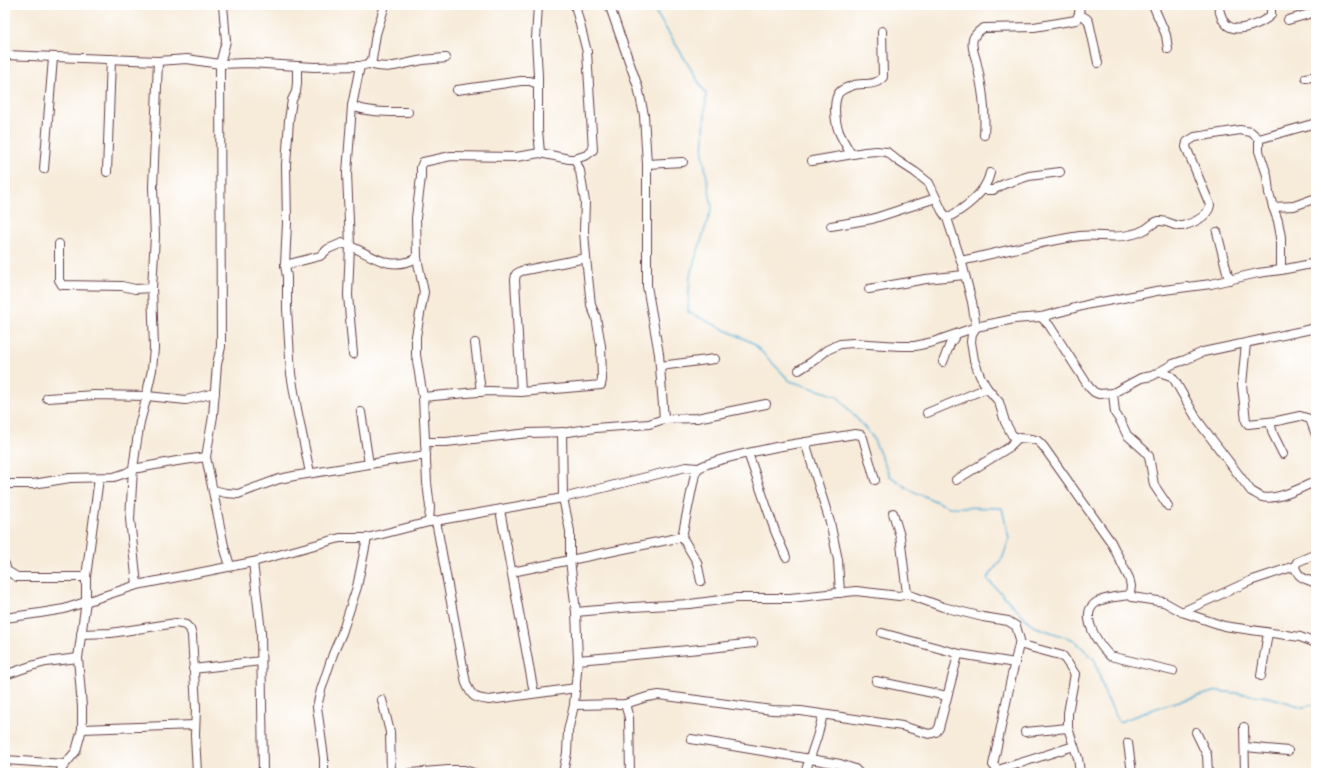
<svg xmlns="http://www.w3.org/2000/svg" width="1321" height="778" font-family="'Libre Bodoni',serif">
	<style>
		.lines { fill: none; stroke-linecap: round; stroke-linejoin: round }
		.stream { stroke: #58b0d5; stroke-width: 1.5 }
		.minor-casing { stroke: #643e45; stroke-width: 10 }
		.minor { stroke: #fff; stroke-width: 8 }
	</style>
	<rect width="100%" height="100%" fill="#fff"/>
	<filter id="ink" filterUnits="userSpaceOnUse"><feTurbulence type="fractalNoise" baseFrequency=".025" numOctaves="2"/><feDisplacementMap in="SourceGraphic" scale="8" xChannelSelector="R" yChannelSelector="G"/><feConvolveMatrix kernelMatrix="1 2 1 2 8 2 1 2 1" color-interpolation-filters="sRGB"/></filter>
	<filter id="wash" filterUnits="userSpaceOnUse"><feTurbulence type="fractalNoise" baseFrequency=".012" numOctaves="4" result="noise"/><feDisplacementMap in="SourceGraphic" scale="16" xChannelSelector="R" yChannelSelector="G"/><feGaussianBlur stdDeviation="0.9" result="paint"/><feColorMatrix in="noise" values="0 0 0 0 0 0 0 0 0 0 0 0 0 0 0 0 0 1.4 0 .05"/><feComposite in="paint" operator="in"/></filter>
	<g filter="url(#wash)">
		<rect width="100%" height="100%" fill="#f7ebd9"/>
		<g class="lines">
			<polyline class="stream" points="651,5 675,43 706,94 703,155 712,207 690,275 688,312 753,343 790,381 837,396 872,436 890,476 910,490 949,507 1002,508 1009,539 1003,557 987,579 1033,626 1074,640 1095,660 1105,694 1119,722 1168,704 1218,691 1269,697 1303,707 1316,704"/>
		</g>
	</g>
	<g filter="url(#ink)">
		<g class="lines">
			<defs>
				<g id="minor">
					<polyline points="223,5 226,41 220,64 221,347 217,364 213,416 206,457 224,546 230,566"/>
					<polyline points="538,5 536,39 538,76 538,130 540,153"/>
					<polyline points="607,5 610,7 638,87 644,115 647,164 647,286 659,354 664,419"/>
					<polyline points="1153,5 1166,35 1168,49"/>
					<path d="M1218,5C1220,12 1221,20 1227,25C1237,34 1263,23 1271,15V5"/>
					<polyline points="1079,14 1087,19 1089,22 1098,63"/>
					<polyline points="1288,20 1316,12"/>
					<polyline points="5,55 158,61 187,59 220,64 248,63 314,67 360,66"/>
					<path d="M368,64C389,70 397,65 418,61C427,59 437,59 446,58"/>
					<polyline points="1306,78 1316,76"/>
					<polyline points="457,90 521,81 530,81 538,84"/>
					<path d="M352,106C370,113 389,112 408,112"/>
					<path d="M984,135C986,108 982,86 976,60C974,54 971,45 973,39C975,34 980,30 984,28L1034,27L1076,20L1079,14L1080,5"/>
					<path d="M851,154C847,147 842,139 839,132C835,122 833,104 838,94C841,89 848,87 854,85C863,83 877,86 883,77L882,31"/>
					<polyline points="575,159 587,155 593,150 587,52 575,5"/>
					<polyline points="812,161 865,152 876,151 887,152 898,161 915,172 929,183 942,211 947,218 963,267 972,302 976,327 972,334 971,342 974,360 980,376 987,388 999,402 1005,422 1012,435 1018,438 1032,439 1038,441 1043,446 1111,542 1129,578 1131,586 1130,593 1132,597 1164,602 1182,612 1224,626 1300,637 1316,643"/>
					<polyline points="647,164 683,162"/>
					<polyline points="44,169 53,58"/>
					<polyline points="107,172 111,59"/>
					<polyline points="982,190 993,190 1004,184 1029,176 1060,172"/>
					<polyline points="1273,207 1294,206 1316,198"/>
					<path d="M947,218C964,209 986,193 990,173"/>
					<polyline points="831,226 872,219 936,198"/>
					<polyline points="1217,232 1229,280"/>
					<polyline points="59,244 59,280 62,285 122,286 135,289 152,288"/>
					<path d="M961,261C1000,252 1040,242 1080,236C1096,234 1113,239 1129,235C1135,234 1141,232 1146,229C1150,226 1154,222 1159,221C1168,220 1174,227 1182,226C1193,223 1208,217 1210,205L1186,147L1187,142L1195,137L1240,130L1251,132L1259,139"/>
					<polyline points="285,265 287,223 286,165 289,120 292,100 296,92 297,83 297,66"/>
					<polyline points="1281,270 1281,237 1278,221 1273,207 1269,193 1267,175 1259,151 1259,139 1316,123"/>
					<polyline points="869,289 926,279 964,275"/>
					<polyline points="1041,317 1049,325 1089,387 1094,392 1099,394 1113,393 1141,378 1152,376 1173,364 1185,360 1203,352 1316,328"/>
					<polyline points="475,343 481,392"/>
					<polyline points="1246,343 1242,385 1246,421 1248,424 1277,421 1300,416 1310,419 1316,435"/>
					<polyline points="353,354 348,295 350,245 347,173 352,106 360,66 368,64 372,60 376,34 385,5"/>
					<polyline points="943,362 950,344 956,335"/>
					<polyline points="660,366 715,359"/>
					<polyline points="799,370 813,361 827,350 840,344 853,343 900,346 915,346 933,342 976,327 1014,319 1041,317 1090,304 1118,299 1156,291 1211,284 1258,273 1281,270 1316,263"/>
					<path d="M1159,372L1171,376L1175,381L1198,421L1251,491C1255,493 1259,496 1262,497C1276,501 1304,487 1316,481"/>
					<polyline points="521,392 515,280 516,274 521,271 586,258"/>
					<polyline points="1113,393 1115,413 1121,422 1127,435 1145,451 1149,456 1154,485 1168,506"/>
					<polyline points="423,397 488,391 521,392 601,385 602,380 601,346 596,317 591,305 586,258 584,231 585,202 580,171 575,159 569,159 540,153 516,157 451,156 423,162 421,167 421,177 416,218 417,258 424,292 416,336 416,355 423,397 427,483 430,507 429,522"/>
					<polyline points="47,398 95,395 147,396 186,400 215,393"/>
					<polyline points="361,412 369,464"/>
					<polyline points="927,413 987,388"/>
					<polyline points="1270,422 1273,434 1283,454"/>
					<polyline points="562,432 563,498 570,531 570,560 576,612 578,660 574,705 568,731 567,753 563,773"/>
					<polyline points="425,442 446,442 529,433 568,432 595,428 649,424 664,419 697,418 766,404"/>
					<polyline points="805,442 830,522 838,560 840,593"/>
					<polyline points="748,453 776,447 855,434 861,435 863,438 875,480"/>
					<path d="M310,473L297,409L291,374L287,309V277L285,265L320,256L328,249L342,243C369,251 386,274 417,258"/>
					<polyline points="956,480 1008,448 1018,438"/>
					<polyline points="5,484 33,484 70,478 114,477 126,473 133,469 177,461 206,457"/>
					<polyline points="213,490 226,493 238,494 279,479 294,476 426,455"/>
					<polyline points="500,510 534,693"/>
					<polyline points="893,513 900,536 907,594"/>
					<path d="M436,521L466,683C472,698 475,698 489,700L576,688"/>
					<path d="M1316,554L1297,562L1295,566C1297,578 1306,579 1316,583"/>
					<polyline points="253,562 261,632 263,773"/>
					<polyline points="5,564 7,571 17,577 86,577"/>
					<polyline points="512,572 682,537"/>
					<path d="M701,581L697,562L682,537L695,474C696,472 697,470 698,469C704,463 739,455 748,453L775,531L786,557"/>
					<polyline points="137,585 130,519 133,469 136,447 140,422 147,396 148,388 152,370 154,348 152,288 155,236 153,187 158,61"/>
					<path d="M1131,595C1120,596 1106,597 1097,602C1077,614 1099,645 1110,656L1173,671"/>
					<polyline points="576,612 632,607 690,604 736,598 790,598 856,591 899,596 907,594 943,607 983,617 1008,621 1016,626 1020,640 1011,679 993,765 998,770 1074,746"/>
					<polyline points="1182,612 1250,581 1295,566"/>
					<polyline points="5,618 40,613 64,609 137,585 253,562 340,538 367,538 429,522 563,498 686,467 698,468"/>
					<polyline points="882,633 960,654"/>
					<polyline points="81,634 111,633 176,623 186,625 190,629 192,635 196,708 195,735 197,773"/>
					<polyline points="1019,644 1063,656 1075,674 1068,713 1068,728 1078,758 1080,773"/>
					<polyline points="578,660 711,648 753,643"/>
					<polyline points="193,669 261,661"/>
					<polyline points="5,675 31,666 46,662 78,658"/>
					<polyline points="1261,676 1268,633"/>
					<polyline points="876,681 947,696"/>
					<polyline points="382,700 390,732 391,773"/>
					<polyline points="625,704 629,718 630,773"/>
					<polyline points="574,705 625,704 647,697 659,695 772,710 801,711 902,726 929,734 936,732 939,728 958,655 960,654 1015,663"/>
					<polyline points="1244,727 1245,773"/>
					<polyline points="82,729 195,725"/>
					<polyline points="1025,732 1068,728"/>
					<polyline points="1196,732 1207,755 1208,773"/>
					<polyline points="691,739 840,764 855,769 859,773"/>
					<polyline points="1128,743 1132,773"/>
					<polyline points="1245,747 1288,751"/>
					<polyline points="5,760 65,764"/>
					<polyline points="60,773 62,768 76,751 82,729 82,707 78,658 86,601 86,577 99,478"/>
					<polyline points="324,773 324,758 317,707 321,690 333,654 342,633 357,587 367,538"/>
					<polyline points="410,773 449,770 464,770 474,773"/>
					<polyline points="805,773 817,737 823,715"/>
				</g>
			</defs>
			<use href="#minor" class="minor-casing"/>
			<use href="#minor" class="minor"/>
		</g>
	</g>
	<rect width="1321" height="778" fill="none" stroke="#fff" stroke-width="20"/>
</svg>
